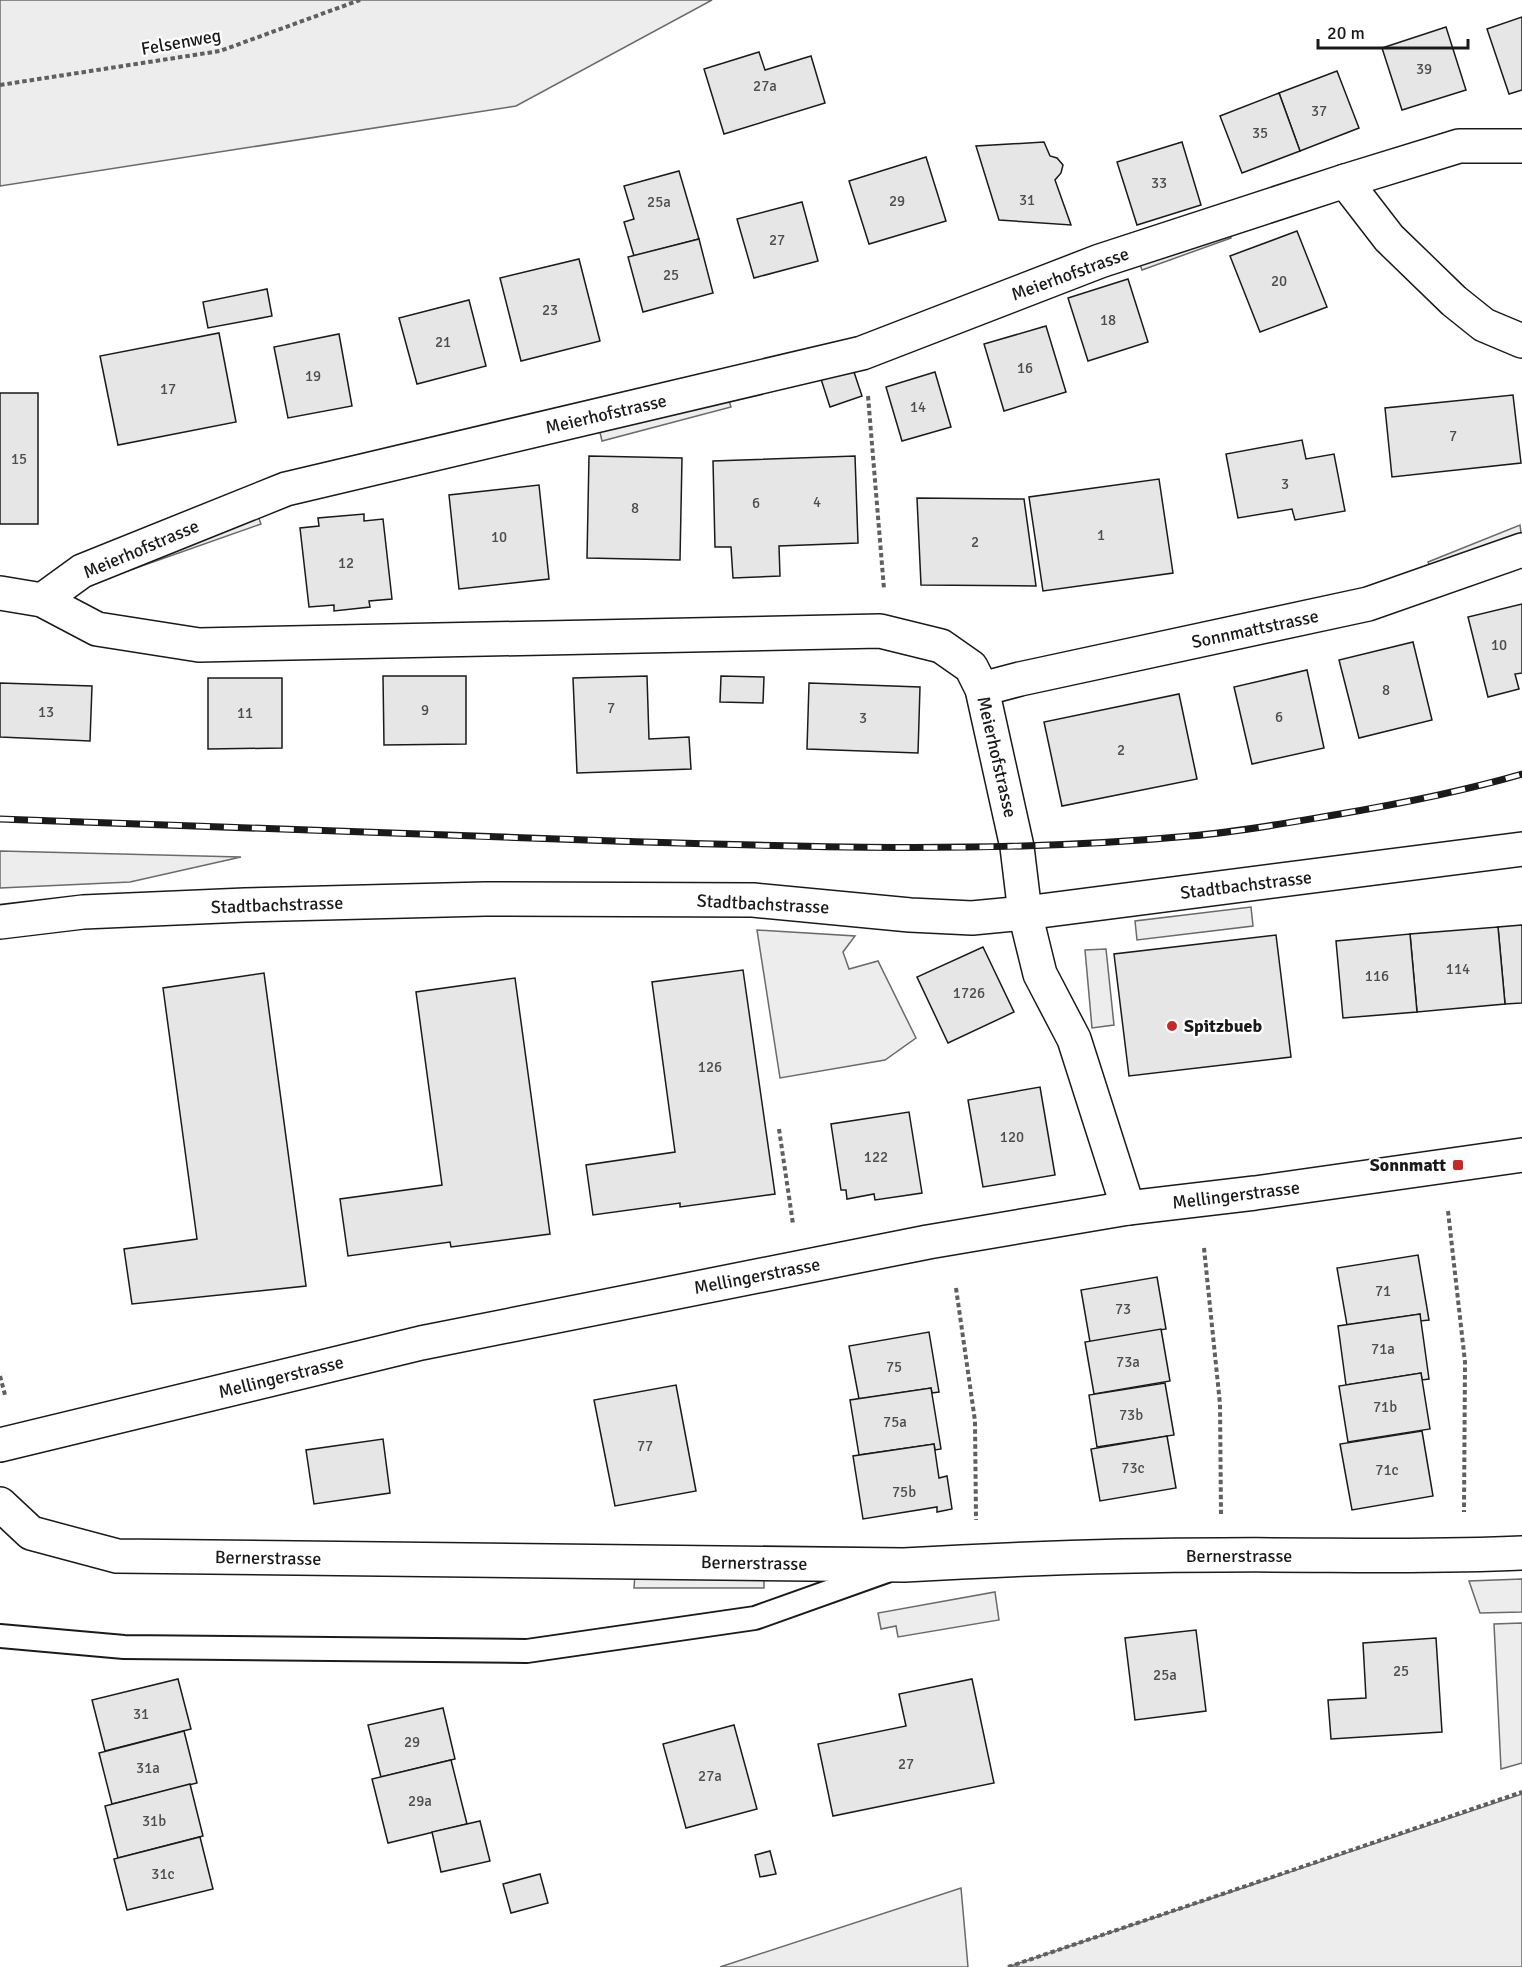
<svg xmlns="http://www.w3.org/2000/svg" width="1522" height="1967" font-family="Signika,sans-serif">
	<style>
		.built { fill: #ededed; stroke: #6a6a6a; stroke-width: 1.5 }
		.building { fill: #e6e6e6; stroke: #1a1a1a; stroke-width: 1.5 }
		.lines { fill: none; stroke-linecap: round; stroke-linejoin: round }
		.lane-casing { stroke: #1a1a1a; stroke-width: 26 }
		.street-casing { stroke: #1a1a1a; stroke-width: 36 }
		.secondary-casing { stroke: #1a1a1a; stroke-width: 36 }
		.path { stroke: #5f5f5f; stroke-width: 4; stroke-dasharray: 4.5 3; stroke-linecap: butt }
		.lane { stroke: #fff; stroke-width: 22 }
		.street { stroke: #fff; stroke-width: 33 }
		.secondary { stroke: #fff; stroke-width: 33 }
		.rail-casing { stroke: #1a1a1a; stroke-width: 7 }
		.rail { stroke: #fff; stroke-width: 4.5; stroke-dasharray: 14; stroke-linecap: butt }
		.poi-dot { fill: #c62828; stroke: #fff; stroke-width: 2 }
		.labels { text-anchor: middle; stroke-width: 4.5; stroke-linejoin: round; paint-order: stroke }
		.number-label { font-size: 15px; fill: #4d4d4d }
		.street-label { font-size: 18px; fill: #1a1a1a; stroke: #fff }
		.poi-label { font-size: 18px; font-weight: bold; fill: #1a1a1a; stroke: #fff; text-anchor: start }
	</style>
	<rect width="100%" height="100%" fill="#fff"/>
	<g class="built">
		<polygon points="0,0 712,0 516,106 0,186"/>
		<polygon points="1227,226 1231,238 1142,270 1138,259"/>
		<polygon points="727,394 731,407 602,441 599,428"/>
		<polygon points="257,513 261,524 119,574"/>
		<polygon points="1520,525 1522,541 1434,577 1428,562"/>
		<polygon points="0,851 241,857 130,882 0,888"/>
		<polygon points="1251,907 1253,926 1137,940 1135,921"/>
		<polygon points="757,930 855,936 843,952 849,969 878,961 916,1038 885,1060 780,1078"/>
		<polygon points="1106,949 1114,1025 1092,1028 1085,950"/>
		<polygon points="764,1573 764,1588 634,1588 635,1574"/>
		<polygon points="1522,1579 1522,1612 1480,1613 1469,1581"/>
		<polygon points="995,1592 999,1620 898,1637 896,1626 881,1629 878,1613"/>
		<polygon points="1522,1623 1522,1763 1501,1769 1494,1624"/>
		<polygon points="1522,1794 1522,1967 1008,1967"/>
		<polygon points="961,1888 968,1967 720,1967"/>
	</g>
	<g class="building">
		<polygon points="1522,17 1522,90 1509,94 1487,29"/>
		<polygon points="1446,27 1466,90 1402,110 1382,48"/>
		<polygon points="759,52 765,70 811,56 825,103 724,134 704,69"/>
		<polygon points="1337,71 1359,128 1300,151 1279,93"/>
		<polygon points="1279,93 1300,151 1242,173 1220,116"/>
		<polygon points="1044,142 1050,156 1057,158 1063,165 1061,173 1055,180 1071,225 999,220 976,146"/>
		<polygon points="1182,142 1201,205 1137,225 1117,162"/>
		<polygon points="926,157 946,221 869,244 849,181"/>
		<polygon points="679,171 699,239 634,256 624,222 634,219 624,186"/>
		<polygon points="802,202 818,261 754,278 737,219"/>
		<polygon points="1297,231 1327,307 1260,332 1230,256"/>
		<polygon points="699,239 713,293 643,312 628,257"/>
		<polygon points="579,259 600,341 521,361 500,278"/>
		<polygon points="1128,279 1148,342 1088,361 1068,298"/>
		<polygon points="267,289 272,316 208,328 203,302"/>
		<polygon points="469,300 486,366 417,384 399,318"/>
		<polygon points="1046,326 1066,392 1004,411 984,344"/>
		<polygon points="219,333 236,422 118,445 100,356"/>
		<polygon points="339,334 352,406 288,418 274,347"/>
		<polygon points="852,366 862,396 830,407 820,376"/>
		<polygon points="935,372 951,427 902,441 886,387"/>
		<rect x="0" y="393" width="38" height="131"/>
		<polygon points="1513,395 1521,463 1392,477 1385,408"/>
		<polygon points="1302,440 1306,459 1334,454 1345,511 1295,520 1292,509 1238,518 1226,454"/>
		<polygon points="589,456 682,458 680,560 587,558"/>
		<polygon points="855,456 858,543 779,546 780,576 733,578 731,547 715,547 713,461"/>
		<polygon points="1159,479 1173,573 1043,591 1029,497"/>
		<polygon points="539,485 549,579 459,589 449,495"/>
		<polygon points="917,498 1024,499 1036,586 921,585"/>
		<polygon points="364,514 364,521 383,519 392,599 369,601 370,607 334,611 334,605 309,607 300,528 319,526 318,518"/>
		<polygon points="1522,604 1522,673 1515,674 1519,689 1488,697 1468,617"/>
		<polygon points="1413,642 1432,720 1359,738 1339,660"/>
		<polygon points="1307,670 1324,748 1252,764 1234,687"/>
		<polygon points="383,676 466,676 466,744 384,745"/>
		<polygon points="647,676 649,739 689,737 691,769 577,773 573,678"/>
		<polygon points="721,676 764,677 763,703 720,702"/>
		<polygon points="208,678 282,678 282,748 208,749"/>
		<polygon points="0,683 92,686 90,741 0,737"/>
		<polygon points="809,683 920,687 918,753 807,749"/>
		<polygon points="1179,694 1197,779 1062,806 1044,722"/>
		<polygon points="1522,925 1522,1003 1505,1004 1498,927"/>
		<polygon points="1498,927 1505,1004 1417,1012 1410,934"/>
		<polygon points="1410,934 1417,1012 1343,1018 1336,941"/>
		<polygon points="1276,935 1291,1057 1129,1076 1114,954"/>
		<polygon points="983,947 1014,1012 948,1043 917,977"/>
		<polygon points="743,970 775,1194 680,1207 680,1203 593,1215 586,1165 675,1152 652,982"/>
		<polygon points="264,973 306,1286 132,1304 124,1249 197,1239 163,988"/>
		<polygon points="515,978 550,1234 451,1247 450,1242 348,1256 340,1199 442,1185 416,992"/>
		<polygon points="1040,1087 1055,1175 983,1187 968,1100"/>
		<polygon points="909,1112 922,1193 875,1200 874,1194 847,1199 846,1190 841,1190 831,1124"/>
		<polygon points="1418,1255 1429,1320 1420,1321 1420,1314 1347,1325 1337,1268"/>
		<polygon points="1157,1277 1166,1329 1090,1342 1081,1290"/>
		<polygon points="1420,1314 1429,1379 1422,1380 1421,1373 1346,1385 1338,1326"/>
		<polygon points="1161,1329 1170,1381 1094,1394 1085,1342"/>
		<polygon points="929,1332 939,1392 932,1393 931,1388 859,1399 849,1346"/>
		<polygon points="1421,1373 1430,1429 1348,1442 1339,1386"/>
		<polygon points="1165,1383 1174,1435 1097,1447 1089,1395"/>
		<polygon points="676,1385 696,1491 615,1506 594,1400"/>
		<polygon points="931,1388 941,1449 935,1450 934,1444 859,1455 850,1400"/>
		<polygon points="1422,1431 1433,1496 1352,1510 1340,1444"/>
		<polygon points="1167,1436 1176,1488 1100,1501 1091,1449"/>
		<polygon points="383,1439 390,1493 314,1504 306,1450"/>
		<polygon points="934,1444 939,1478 947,1476 952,1509 937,1512 937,1507 863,1519 853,1456"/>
		<polygon points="1196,1630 1206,1711 1135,1720 1125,1638"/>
		<polygon points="1436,1638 1442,1732 1331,1739 1328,1700 1366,1698 1363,1643"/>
		<polygon points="178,1679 191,1729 105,1751 92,1700"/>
		<polygon points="972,1679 994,1783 833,1816 818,1744 906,1726 899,1694"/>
		<polygon points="443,1708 455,1759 381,1777 368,1725"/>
		<polygon points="734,1725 757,1809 686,1828 663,1744"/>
		<polygon points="184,1731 197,1783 112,1804 99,1753"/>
		<polygon points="451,1760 467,1824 388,1843 372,1779"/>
		<polygon points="190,1784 203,1836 118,1858 105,1806"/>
		<polygon points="480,1821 490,1861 441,1872 432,1832"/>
		<polygon points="200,1837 213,1889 127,1910 114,1859"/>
		<polygon points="770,1851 776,1874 760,1877 755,1855"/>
		<polygon points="540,1874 548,1903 511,1913 503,1884"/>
	</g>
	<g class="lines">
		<defs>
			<polyline id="lane" points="0,1636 124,1647 527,1651 755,1618 887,1571"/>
			<g id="street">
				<polyline points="1345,181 1389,238 1454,301 1484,325 1522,341"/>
				<polyline points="0,593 42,600 97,629 199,645 880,631 941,646 971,667 982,689 1017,847 1025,913 1040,974 1074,1039 1128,1208"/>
				<polyline points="42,600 82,571 286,489 862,353 1100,261 1345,181 1459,146 1522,146"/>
				<polyline points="982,689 1020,679 1368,604 1522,550"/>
				<polyline points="0,922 83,912 245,905 485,899 753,900 910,915 972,918 1025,913 1522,849"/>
				<path d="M0,1504L31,1533L117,1556L904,1565C1009,1559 1116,1555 1222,1555C1322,1554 1422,1558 1522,1553"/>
			</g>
			<polyline id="secondary" points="0,1445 421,1343 928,1242 1128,1208 1255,1193 1522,1155"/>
		</defs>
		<use href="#lane" class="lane-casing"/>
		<use href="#street" class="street-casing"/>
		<use href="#secondary" class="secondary-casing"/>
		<g class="path">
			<polyline points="0,85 220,51 360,0"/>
			<polyline points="868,396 884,589"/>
			<polyline points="779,1129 793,1224"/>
			<polyline points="1448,1211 1465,1362 1464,1512"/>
			<polyline points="1204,1248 1220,1404 1221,1514"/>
			<polyline points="956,1288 975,1421 976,1520"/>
			<polyline points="0,1376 5,1395"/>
			<polyline points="1008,1967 1522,1792"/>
		</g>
		<use href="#lane" class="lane"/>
		<use href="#street" class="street"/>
		<use href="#secondary" class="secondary"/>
		<defs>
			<path id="rail" d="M0,819C205,826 410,834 614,841C806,847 998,854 1190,836C1238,832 1287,823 1334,815C1398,804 1460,792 1522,774"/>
		</defs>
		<use href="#rail" class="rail-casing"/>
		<use href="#rail" class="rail"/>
	</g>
	<g class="poi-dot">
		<circle cx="1172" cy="1026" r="6"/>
		<rect x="1452" y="1159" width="12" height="12" rx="3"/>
	</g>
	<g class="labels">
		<g class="number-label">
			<text x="1424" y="74">39</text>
			<text x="765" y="91">27a</text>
			<text x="1319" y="116">37</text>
			<text x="1260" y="138">35</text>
			<text x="1159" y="188">33</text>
			<text x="1027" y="205">31</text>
			<text x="897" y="206">29</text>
			<text x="659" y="207">25a</text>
			<text x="777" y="245">27</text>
			<text x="671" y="280">25</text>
			<text x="1279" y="286">20</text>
			<text x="550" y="315">23</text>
			<text x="1108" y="325">18</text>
			<text x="443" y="347">21</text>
			<text x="1025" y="373">16</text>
			<text x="313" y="381">19</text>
			<text x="168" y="394">17</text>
			<text x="918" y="412">14</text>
			<text x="1453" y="441">7</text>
			<text x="19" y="464">15</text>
			<text x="1285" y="489">3</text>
			<text x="817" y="507">4</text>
			<text x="756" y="508">6</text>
			<text x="635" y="513">8</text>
			<text x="1101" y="540">1</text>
			<text x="499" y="542">10</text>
			<text x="975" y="547">2</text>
			<text x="346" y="568">12</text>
			<text x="1499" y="650">10</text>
			<text x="1386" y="695">8</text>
			<text x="611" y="713">7</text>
			<text x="425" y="715">9</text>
			<text x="46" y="717">13</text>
			<text x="245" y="718">11</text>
			<text x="1279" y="722">6</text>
			<text x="863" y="723">3</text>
			<text x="1121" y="755">2</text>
			<text x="1458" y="974">114</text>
			<text x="1377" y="981">116</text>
			<text x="969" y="998">1726</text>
			<text x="710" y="1072">126</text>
			<text x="1012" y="1142">120</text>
			<text x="876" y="1162">122</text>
			<text x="1383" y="1296">71</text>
			<text x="1123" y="1314">73</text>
			<text x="1383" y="1354">71a</text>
			<text x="1128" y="1367">73a</text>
			<text x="894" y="1372">75</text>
			<text x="1385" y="1412">71b</text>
			<text x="1131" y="1420">73b</text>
			<text x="895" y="1427">75a</text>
			<text x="645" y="1451">77</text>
			<text x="1133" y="1473">73c</text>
			<text x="1387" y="1475">71c</text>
			<text x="904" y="1497">75b</text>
			<text x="1401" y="1676">25</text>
			<text x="1165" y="1680">25a</text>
			<text x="141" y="1719">31</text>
			<text x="412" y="1747">29</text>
			<text x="906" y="1769">27</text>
			<text x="148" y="1773">31a</text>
			<text x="710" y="1781">27a</text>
			<text x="420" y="1806">29a</text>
			<text x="154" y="1826">31b</text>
			<text x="163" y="1879">31c</text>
		</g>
		<g class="street-label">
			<text transform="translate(181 42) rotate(-10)" y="6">Felsenweg</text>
			<text transform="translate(1070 274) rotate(-20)" y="6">Meierhofstrasse</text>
			<text transform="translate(606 414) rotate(-13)" y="6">Meierhofstrasse</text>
			<text transform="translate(141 549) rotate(-23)" y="6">Meierhofstrasse</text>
			<text transform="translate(1255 629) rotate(-12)" y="6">Sonnmattstrasse</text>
			<text transform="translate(997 757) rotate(77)" y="6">Meierhofstrasse</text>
			<text transform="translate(1246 885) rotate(-7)" y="6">Stadtbachstrasse</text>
			<text transform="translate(763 904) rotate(3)" y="6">Stadtbachstrasse</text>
			<text transform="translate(277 905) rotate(-2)" y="6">Stadtbachstrasse</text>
			<text transform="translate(1236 1195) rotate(-7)" y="6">Mellingerstrasse</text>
			<text transform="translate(757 1276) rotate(-11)" y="6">Mellingerstrasse</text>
			<text transform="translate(281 1377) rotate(-14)" y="6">Mellingerstrasse</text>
			<text x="1239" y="1562">Bernerstrasse</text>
			<text transform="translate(268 1558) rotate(1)" y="6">Bernerstrasse</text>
			<text transform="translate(754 1563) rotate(1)" y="6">Bernerstrasse</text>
		</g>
		<g class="poi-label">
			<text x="1184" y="1032">Spitzbueb</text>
			<text x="1446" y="1171" text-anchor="end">Sonnmatt</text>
		</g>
	</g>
	<path d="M1318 39v9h150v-9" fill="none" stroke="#1a1a1a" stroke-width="3"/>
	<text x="1327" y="39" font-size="18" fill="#1a1a1a" stroke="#ffffff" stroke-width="4.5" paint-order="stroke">20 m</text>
</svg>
